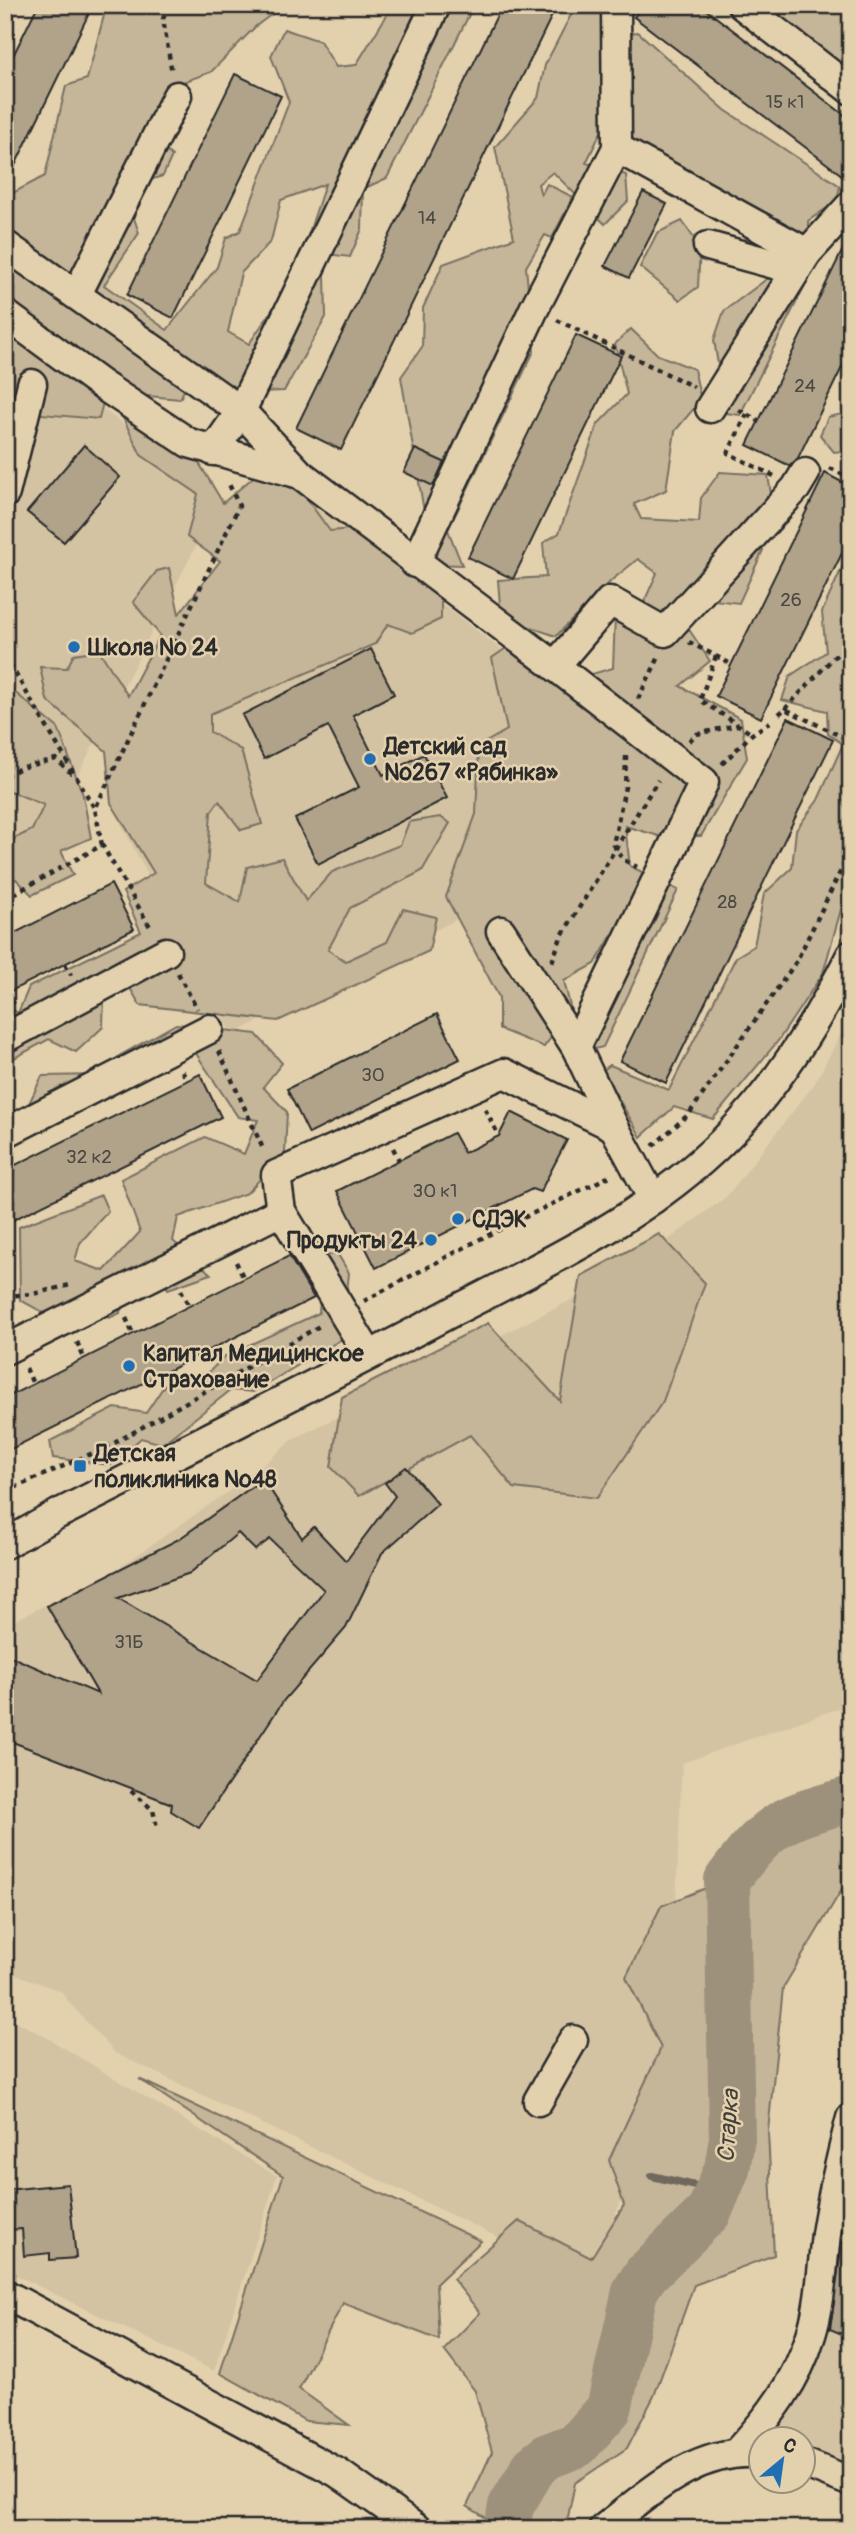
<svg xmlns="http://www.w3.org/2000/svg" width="856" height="2534" font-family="Pangolin,sans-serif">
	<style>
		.built { fill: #d4c3a3 }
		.green { fill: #c5b699; stroke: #787062; stroke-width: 2 }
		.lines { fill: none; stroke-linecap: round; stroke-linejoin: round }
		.stream { stroke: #6f685c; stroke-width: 8 }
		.river { stroke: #9d917c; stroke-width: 46 }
		.building { fill: #b0a38a; stroke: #2b2b2b; stroke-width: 2; fill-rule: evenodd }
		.minor-casing { stroke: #2b2b2b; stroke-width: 33 }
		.path { stroke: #2b2b2b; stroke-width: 4.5; stroke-dasharray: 5 5; stroke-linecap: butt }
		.minor { stroke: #e3d1ae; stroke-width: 28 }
		.poi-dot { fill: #1f6fb2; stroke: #e3d1ae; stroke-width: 2.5 }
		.labels { text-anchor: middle; stroke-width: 5; stroke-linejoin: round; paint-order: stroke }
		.number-label { font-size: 19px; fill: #4c4943 }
		.poi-label { font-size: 23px; font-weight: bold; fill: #2b2b2b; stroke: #e3d1ae; text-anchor: start }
		.water-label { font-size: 24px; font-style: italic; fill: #423f3b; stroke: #e3d1ae }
	</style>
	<rect width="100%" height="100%" fill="#e3d1ae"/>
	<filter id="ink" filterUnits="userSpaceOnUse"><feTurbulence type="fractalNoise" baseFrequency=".0143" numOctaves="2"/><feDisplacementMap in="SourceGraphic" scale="14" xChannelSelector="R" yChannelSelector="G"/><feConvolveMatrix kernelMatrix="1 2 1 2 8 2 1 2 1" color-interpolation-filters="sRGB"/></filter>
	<g filter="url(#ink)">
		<g class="built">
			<polygon points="5,339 195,475 211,517 43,843 5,863"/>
			<polygon points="278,479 608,731 595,848 232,1035 121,824 121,787"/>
			<polygon points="851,1014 851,1704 682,1763 669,2068 591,2282 115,2053 71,2005 62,1992 5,1970 5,1625 114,1571 252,1475 293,1439 621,1275 727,1196 815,1083"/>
			<polygon points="5,2016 41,2034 277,2176 214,2371 5,2270"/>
			<polygon points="851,2118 851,2482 804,2463 804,2440 762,2440 784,2394"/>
		</g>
		<g class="green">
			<polygon points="128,5 284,5 256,26 211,72 169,87 149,136 172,156 163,176 124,188 139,233 104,285 167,330 217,267 226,238 240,231 289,102 271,56 284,29 320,41 336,67 356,65 393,5 474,5 387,178 363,189 362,229 350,257 303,251 325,184 281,200 271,241 241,273 228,332 249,344 276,304 325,275 326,317 284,391 235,393 197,362 180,399 137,395 5,300 5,197 45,176 66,86 87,79 106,8"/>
			<polygon points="576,5 607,5 602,130 586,163 626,175 628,201 605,224 553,172 538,184 541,195 547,184 573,197 552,238 545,235 526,267 534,351 448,530 462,565 433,564 401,377 422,347 423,308 443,264 514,238 495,147 538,98 545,65"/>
			<polygon points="741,5 851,5 851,90"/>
			<polygon points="638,32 725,110 840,186 837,201 808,221 817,261 740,415 726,413 714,340 724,311 772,275 743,242 761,217 628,143 622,34"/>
			<polygon points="682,221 700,247 698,287 680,300 640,267 657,233"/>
			<polygon points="5,327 105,394 99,419 19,412 5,463"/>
			<polygon points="631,329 658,355 694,369 701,400 675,431 666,490 634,504 641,519 699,522 701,498 720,472 768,475 771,494 745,521 763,550 739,603 706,599 688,628 710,661 680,686 741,719 747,758 701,836 659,836 625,826 630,866 678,890 603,1047 586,1051 630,946 612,935 595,964 564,981 571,1010 544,1047 499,1029 499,997 446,897 476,814 479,746 507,730 492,658 512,644 561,683 613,668 615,615 641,609 657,573 638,559 612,580 556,636 501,617 498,580 546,577 543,543 559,533 598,424 627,394 615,344"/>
			<polygon points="851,382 851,450 834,452 820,435 828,417 847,413 848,385"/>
			<polygon points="123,418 138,420 182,456 193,453 223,503 258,473 293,480 330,531 361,528 441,594 441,619 412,633 388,624 375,644 210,714 210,732 241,750 262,824 241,830 219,801 211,812 206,883 240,902 247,867 282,858 306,901 332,872 400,845 409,822 440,817 450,823 422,871 350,908 328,950 346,961 387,942 403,909 436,917 429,951 278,1021 140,1005 127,983 104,992 103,1027 76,1052 49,1039 5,1063 5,1005 18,1013 29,987 141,932 123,892 154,873 111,803 106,751 47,700 40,667 67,668 74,654 99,650 128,696 160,635 133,602 157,571 169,568 179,614 220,561 187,537 198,494 141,455"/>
			<polygon points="851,548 851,897 842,906 823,973 778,1041 713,1119 674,1107 641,1137 602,1071 610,1065 669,1090 736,957 754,946 764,894 792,868 796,830 818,800 843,744 828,734 827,711 782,700 790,676 826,652 822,612"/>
			<polygon points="12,690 58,728 83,795 91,838 61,851 73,875 32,895 16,879 5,883 5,843 32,830 44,805 5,789 5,700"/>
			<polygon points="176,1024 256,1034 282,1063 263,1087 287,1112 285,1153 247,1193 178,1217 173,1241 211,1274 168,1289 156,1266 125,1280 120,1313 109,1318 87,1298 44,1313 20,1300 19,1227 101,1195 108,1211 80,1243 75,1261 104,1271 140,1232 121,1179 205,1137 244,1154 258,1120 238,1117 195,1052 5,1132 5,1111 26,1110 42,1076 101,1075 119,1056"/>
			<polygon points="659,1234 705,1283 663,1401 597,1498 514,1488 470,1435 359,1496 331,1467 342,1397 488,1323 560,1401 581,1276"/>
			<polygon points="337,1253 349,1273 342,1339 253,1392 231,1390 162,1444 141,1438 111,1465 53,1458 50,1441 115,1408 146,1413 168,1380 207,1374 225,1356 319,1313 323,1257"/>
			<polygon points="842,1816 851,1837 851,1874 783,1988 768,2131 774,2255 694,2285 654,2396 627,2448 575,2483 568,2517 557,2529 504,2529 467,2506 492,2452 475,2391 444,2350 480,2313 453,2279 519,2221 591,2258 624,2205 609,2160 661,2048 626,1977 661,1906 716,1884 800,1826"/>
			<polygon points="139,2079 481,2241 436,2284 439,2340 343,2303 299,2389 349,2425 306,2421 220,2373 283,2176"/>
		</g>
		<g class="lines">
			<polyline class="stream" points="652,2176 717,2191"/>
			<path class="river" d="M507,2529L511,2506L534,2467L548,2456L577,2445L609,2409L635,2291L646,2274L709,2212L727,2169L732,2138L727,1880C745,1856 765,1829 794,1817C812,1809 832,1805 851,1799"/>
		</g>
		<g class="building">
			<polygon points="38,5 93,5 5,186 5,72"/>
			<polygon points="502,5 557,5 341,450 296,428"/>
			<polygon points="643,5 700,5 851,120 851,182 634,17"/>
			<polygon points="235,74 281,96 173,318 127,295"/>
			<polygon points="643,192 667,204 629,278 605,266"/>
			<polygon points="851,233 851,349 798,458 790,466 747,445"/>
			<polygon points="576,335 621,356 513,579 468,557"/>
			<polygon points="84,445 120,477 64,542 27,512"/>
			<polygon points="415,449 444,462 433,486 404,472"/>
			<polygon points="825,473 851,487 851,535 761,718 716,696"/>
			<polygon points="371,649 394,694 353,715 383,775 424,754 447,798 318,864 295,819 359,787 328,726 264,759 242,715"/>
			<polygon points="788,718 833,740 666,1083 620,1061"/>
			<polygon points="111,884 134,929 5,994 5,938"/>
			<polygon points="437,1014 460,1059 309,1134 287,1089"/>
			<polygon points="200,1074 221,1117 5,1224 5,1170"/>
			<polygon points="511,1112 567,1140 540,1192 532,1189 376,1268 337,1191 453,1133 464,1153 499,1136"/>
			<polygon points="289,1256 314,1298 5,1452 5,1398"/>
			<path d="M406,1467L438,1504L382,1553L346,1628L284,1700L199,1828L171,1811L172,1804L5,1739V1654L98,1694L47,1606L179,1539L263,1479L302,1538L314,1527L346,1561L395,1496L385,1483ZM238,1533L255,1550L270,1539L324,1590L257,1680L118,1598L190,1573Z"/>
			<polygon points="68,2184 76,2258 50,2260 50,2253 24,2256 22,2229 5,2230 5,2190"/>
			<polygon points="842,2242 851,2243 851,2338 830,2329"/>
		</g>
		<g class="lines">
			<defs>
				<g id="minor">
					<polyline points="742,5 851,90"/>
					<polyline points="617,148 807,253 851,205"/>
					<polyline points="5,245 241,411 300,474"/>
					<polyline points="708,246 785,267 801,262"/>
					<polyline points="77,294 177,96"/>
					<polyline points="5,314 102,385 189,443 300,474 555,666 704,782 576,1047"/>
					<polyline points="710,408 807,253"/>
					<polyline points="213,451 241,411 436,5"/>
					<polyline points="5,493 32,384"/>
					<polyline points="415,563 534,309 617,148 616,5"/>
					<polyline points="555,666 610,601 665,632 796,488 805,473"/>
					<polyline points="501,931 576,1047 614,1127 653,1199"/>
					<polyline points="5,1038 166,952"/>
					<polyline points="5,1133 209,1029"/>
					<polyline points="5,1350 281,1211"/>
					<polyline points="369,1355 281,1211 276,1175 504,1073 614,1127"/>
					<path d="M5,1544L58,1514C190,1447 323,1381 454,1311C549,1262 650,1215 726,1138C778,1086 818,1020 851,955"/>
					<polyline points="538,2101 573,2040"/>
					<polyline points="5,2294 338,2473 417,2529"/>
					<path d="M737,2452C769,2418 797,2381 811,2335C821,2303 822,2267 826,2234C832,2195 841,2157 851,2118"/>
					<polyline points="804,2463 851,2482"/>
					<path d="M603,2529C650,2493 693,2450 756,2453"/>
				</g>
			</defs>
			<use href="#minor" class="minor-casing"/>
			<g class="path">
				<polyline points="168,5 163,19 172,73"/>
				<polyline points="557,320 694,387"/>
				<polyline points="739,410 759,421"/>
				<polyline points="747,414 728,453 774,476"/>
				<polyline points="830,468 851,479"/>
				<polyline points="689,642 731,664"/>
				<polyline points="5,656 95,809"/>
				<polyline points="716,656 700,700 752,734"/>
				<polyline points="638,699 659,657"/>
				<polyline points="785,709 834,657 851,645"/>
				<polyline points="779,714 785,709 851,741"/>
				<polyline points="689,741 697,734 737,725"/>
				<polyline points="626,756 625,787 613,845 624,860 637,867"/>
				<polyline points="722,764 752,734 770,722"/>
				<polyline points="5,775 24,767 56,759 73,775"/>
				<polyline points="102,845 95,809 239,506 228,482"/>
				<polyline points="5,899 102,845 152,930"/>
				<polyline points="552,962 561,937 658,780"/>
				<polyline points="65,964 71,975"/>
				<polyline points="178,973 197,1009"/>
				<polyline points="7,993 14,1004"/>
				<polyline points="219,1051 264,1151"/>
				<polyline points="182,1071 187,1080"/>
				<polyline points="485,1109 499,1136"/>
				<polyline points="653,1146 689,1114 796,962 851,850"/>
				<polyline points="393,1148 399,1160"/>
				<polyline points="236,1262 244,1279"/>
				<polyline points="181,1290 189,1306"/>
				<polyline points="5,1296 33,1294 70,1285"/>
				<polyline points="364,1301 486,1236 612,1175"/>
				<polyline points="126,1318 133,1334"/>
				<polyline points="77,1342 84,1358"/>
				<polyline points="26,1368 33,1384"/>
				<polyline points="5,1492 111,1445 323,1324"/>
				<polyline points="131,1791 153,1810 157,1827"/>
			</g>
			<use href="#minor" class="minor"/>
		</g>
	</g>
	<g class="poi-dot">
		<circle cx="74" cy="647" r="7"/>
		<circle cx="370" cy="759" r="7"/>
		<circle cx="458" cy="1219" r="7"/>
		<circle cx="431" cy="1240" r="7"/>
		<circle cx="129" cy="1366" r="7"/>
		<rect x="73" y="1459" width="14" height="14" rx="3.5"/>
	</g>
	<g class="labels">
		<g class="number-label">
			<text x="785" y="108">15 к1</text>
			<text x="427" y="224">14</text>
			<text x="805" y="392">24</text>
			<text x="791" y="606">26</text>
			<text x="727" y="908">28</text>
			<text x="373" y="1081">30</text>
			<text x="89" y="1163">32 к2</text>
			<text x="435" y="1197">30 к1</text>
			<text x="129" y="1648">31Б</text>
		</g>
		<g class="poi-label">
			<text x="88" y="655">Школа № 24</text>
			<text x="384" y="754">Детский сад<tspan x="384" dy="26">№267 «Рябинка»</tspan></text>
			<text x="472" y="1227">СДЭК</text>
			<text x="417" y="1248" text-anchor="end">Продукты 24</text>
			<text x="143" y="1361">Капитал Медицинское<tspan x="143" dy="26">Страхование</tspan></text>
			<text x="94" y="1461">Детская<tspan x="94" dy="26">поликлиника №48</tspan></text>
		</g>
		<g class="water-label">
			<text transform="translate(728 2126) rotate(-86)" y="8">Старка</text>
		</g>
	</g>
	<rect width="856" height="2534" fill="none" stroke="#e3d1ae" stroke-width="28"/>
	<rect x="14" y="14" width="828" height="2506" fill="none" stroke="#2b2b2b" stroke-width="2.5" filter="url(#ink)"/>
	<g transform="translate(782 2460) rotate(29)"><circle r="33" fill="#e3d1ae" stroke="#998f7a" stroke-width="2"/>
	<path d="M0-5L12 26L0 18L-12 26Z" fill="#1f6fb2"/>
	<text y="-10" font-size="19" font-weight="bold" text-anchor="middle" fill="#2b2b2b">С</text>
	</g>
</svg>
